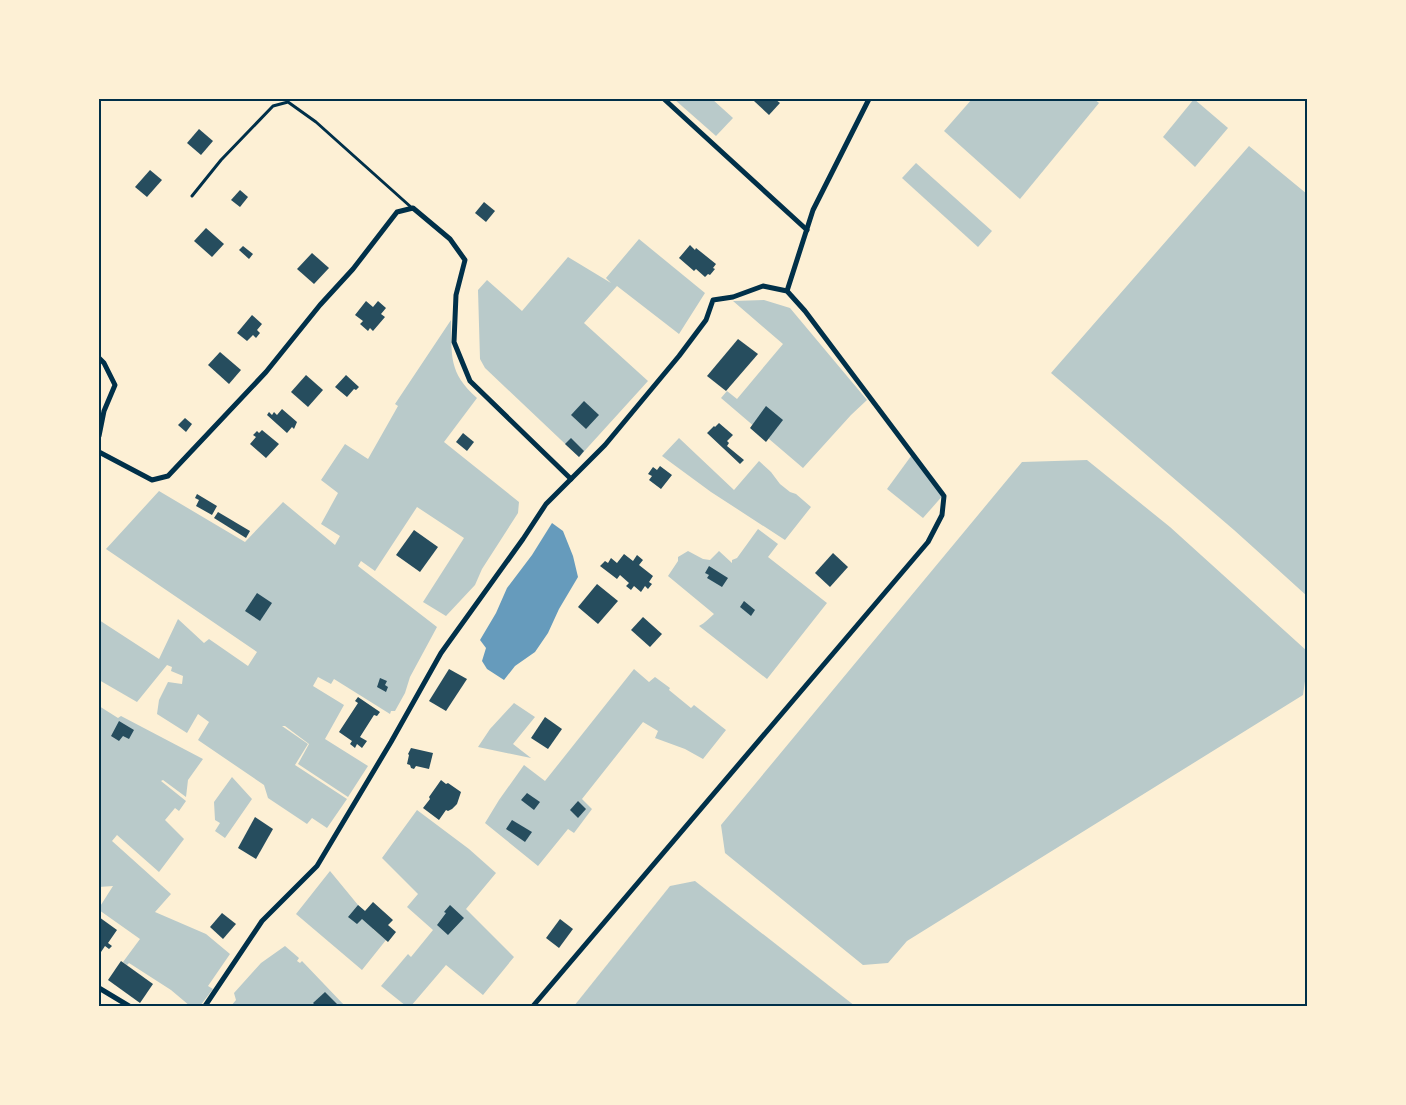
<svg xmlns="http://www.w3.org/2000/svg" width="1406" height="1105" font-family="Barlow,sans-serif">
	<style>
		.green { fill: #b9caca }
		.water { fill: #669bbc }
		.building { fill: #264d5e }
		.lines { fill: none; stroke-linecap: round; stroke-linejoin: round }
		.service { stroke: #003049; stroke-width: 3 }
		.minor { stroke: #003049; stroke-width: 5 }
		.neatline { fill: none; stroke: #003049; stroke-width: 2 }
	</style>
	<rect width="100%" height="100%" fill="#fdf0d5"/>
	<g class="green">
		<polygon points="674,99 712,99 733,118 716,136"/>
		<polygon points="972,99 1094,99 1099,103 1020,199 944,131"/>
		<polygon points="1194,99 1228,128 1195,167 1163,137"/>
		<polygon points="1249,146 1307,194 1307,596 1234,530 1051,373"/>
		<polygon points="916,163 992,231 978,247 902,178"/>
		<polygon points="639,239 705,293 679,334 617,286 584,323 648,381 579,457 485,368 480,359 478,290 487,280 522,311 568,257 611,283 606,278"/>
		<polygon points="764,300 790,308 867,400 851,415 803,468 721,398 727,391 737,399 783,344 733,301"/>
		<path d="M451,320C452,356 448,372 477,398L444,442L519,502L518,513L482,569L475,585L446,616L423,602L464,538L417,507L375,571L361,561L358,566L437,627L410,677L405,693L395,711H391L390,714L334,679L331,684L318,677L313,686L344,705L325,739L368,766L348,797L298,764L309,744L285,726H282L308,744L295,765L347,799L327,828L312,818L307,824L268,798L264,785L198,740L209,722L198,714L187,733L157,714L159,700L168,682L182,684L183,676L171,671L172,667L167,665L137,702L99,680V620L159,659L178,619L204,643L209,639L248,666L257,652L106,549L159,491L245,542L283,502L335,545L340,536L321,524L338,493L321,480L345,444L368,459L398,406L395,404Z"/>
		<polygon points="679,438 734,490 759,461 771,472 780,484 790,492 796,494 811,507 785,540 711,492 662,456"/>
		<polygon points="914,452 945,493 923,518 887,489"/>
		<polygon points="1087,460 1170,527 1307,651 1307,667 1303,695 907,941 888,963 863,965 725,853 721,825 1022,462"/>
		<path d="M758,529L778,544L768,557L827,603L767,679L699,626C705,623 709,618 714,614L668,576L678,561V557L688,551L703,559L710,560L719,551L732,563V560L737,558Z"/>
		<polygon points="634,669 649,682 655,677 670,688 669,690 691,708 694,705 726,730 703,759 685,749 655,738 658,731 643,722 582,799 592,809 574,833 568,829 538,866 485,823 499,800 524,765 545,781"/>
		<polygon points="514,703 535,717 513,744 531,758 478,747 490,729"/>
		<polygon points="99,706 118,718 121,716 203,759 188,780 186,797 163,780 161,781 186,801 179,811 175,808 165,820 184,839 159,872 117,835 112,841 171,894 155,912 206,934 230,954 208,986 213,989 200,1006 190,1006 171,990 129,963 127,965 123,962 140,939 99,910 99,908 113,886 99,887 99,779 101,774 99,772"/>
		<polygon points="232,777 252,799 225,838 215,831 220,823 215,820 214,802"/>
		<polygon points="417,810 469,849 496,873 466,909 514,957 483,995 446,965 411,1006 406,1006 381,986 408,954 411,957 433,930 407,907 418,894 382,858"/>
		<polygon points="330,871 358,905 378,922 373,929 386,940 362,970 296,914"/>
		<polygon points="695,881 855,1006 574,1006 670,886"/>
		<polygon points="285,946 299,958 297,961 300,963 302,961 345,1006 231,1006 236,1000 234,993 261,963"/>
	</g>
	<polygon class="water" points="552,523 563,531 573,556 578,577 559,609 548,633 535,652 515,666 504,680 487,669 482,661 486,648 480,640 496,613 507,588 532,555"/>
	<g class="building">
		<polygon points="756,99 775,99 780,103 769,115 754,101"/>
		<polygon points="199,129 213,141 201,155 187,143"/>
		<polygon points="150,170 162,180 147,197 135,187"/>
		<polygon points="240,190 248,197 240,207 231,200"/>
		<polygon points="484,202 495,211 486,222 475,213"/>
		<polygon points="206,228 224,244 212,257 194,241"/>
		<polygon points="690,245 695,250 696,248 716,264 713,268 715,269 710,275 708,274 705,277 696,269 694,271 679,258"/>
		<polygon points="243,246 253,254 249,259 239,250"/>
		<polygon points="312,253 329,268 314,284 297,269"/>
		<polygon points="366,301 373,307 378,301 386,308 381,314 385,317 373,331 370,328 368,331 360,324 363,321 355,315"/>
		<polygon points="252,315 262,324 257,330 260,333 256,338 253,335 247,341 237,333"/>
		<polygon points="738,339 758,354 726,391 707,376"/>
		<polygon points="220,352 241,370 229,384 208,365"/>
		<polygon points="306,375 323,390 308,407 291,392"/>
		<polygon points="346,375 359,387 356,390 354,389 347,397 335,387"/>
		<polygon points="584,401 599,415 586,429 571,415"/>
		<polygon points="766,406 783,420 766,442 750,428"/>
		<polygon points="282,409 297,422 294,429 292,427 287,433 267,415 269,412 272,415 274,412 277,415"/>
		<polygon points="185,418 192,424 186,432 178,425"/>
		<polygon points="719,423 733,435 727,441 729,443 727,446 744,460 740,464 707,433 714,426 715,427"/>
		<polygon points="262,430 279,444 266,458 250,444 256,437 253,435 257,431 259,433"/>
		<polygon points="463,433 474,442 467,451 456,442"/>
		<polygon points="571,438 584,451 579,457 565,444"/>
		<polygon points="660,466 672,475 661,489 649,480 652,476 648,474 653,467 657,470"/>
		<polygon points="197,494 217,506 212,515 196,506 199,500 195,498"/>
		<polygon points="218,512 250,531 246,538 214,518"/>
		<polygon points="414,530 438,547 420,572 396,555"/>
		<polygon points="833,553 848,567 830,587 815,573"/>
		<polygon points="624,554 633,561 637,555 643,560 639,565 653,576 649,582 652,584 648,589 645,586 641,592 634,586 631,590 626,586 629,583 620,575 617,579 600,566 605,561 608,563 611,558 617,563"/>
		<polygon points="709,566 728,578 722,587 707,578 709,575 705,573"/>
		<polygon points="597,584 618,601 598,624 578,607"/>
		<polygon points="257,593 272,603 260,621 245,611"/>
		<polygon points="744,601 755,610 751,616 740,607"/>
		<polygon points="643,617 662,634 650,647 631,630"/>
		<polygon points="449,669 467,679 446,711 429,701"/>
		<polygon points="380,678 387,681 385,685 388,687 386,692 377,687"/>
		<polygon points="358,697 380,712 377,716 374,715 360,737 367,741 362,748 357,744 355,748 350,744 352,741 339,732 358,703 355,701"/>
		<polygon points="545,717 562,729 548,749 531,738"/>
		<polygon points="119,721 134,730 129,739 123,736 119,741 111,736"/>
		<polygon points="411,748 433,753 429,769 416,766 414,769 411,768 410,765 407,764 409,755 408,754"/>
		<polygon points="441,780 446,784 448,783 461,792 457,804 452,809 448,811 446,810 439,820 423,808 430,799 429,797"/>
		<polygon points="527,793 540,802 534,810 521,800"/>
		<polygon points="578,801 586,809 578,818 570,810"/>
		<polygon points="255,817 273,829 256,859 238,848"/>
		<polygon points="512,820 532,832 525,842 506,829"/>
		<polygon points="373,902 393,920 388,925 396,932 388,942 362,919 357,924 348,917 358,905 365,911"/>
		<polygon points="450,905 464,918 448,935 437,925 446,913 444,912"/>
		<polygon points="222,913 236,924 223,939 210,927"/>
		<polygon points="99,917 117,930 108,943 112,946 109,949 105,946 99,955"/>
		<polygon points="560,919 573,929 559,948 546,938"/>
		<polygon points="121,961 153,984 140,1003 108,980"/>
		<polygon points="325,992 339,1006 316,1006 313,1003"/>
	</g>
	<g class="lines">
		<polyline class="service" points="192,196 221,160 273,106 288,102 316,122 412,208"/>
		<g class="minor">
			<polyline points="664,99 807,230"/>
			<polyline points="787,291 813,210 869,99"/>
			<polyline points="99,358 104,363 115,385 104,411 99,436"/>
			<polyline points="99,452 152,480 168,476 266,372 320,305 353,269 397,212 413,208 450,239 465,260 456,295 454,342 470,381 571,479"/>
			<polyline points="99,988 129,1006"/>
			<polyline points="205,1006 262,921 317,866 391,742 441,653 523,539 546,504 605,445 679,356 706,320 713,300 733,297 763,286 787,291 805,311 944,496 942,515 928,542 533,1006"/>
		</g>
	</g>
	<rect width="1406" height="1105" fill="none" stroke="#fdf0d5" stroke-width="200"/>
	<rect x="100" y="100" width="1206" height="905" class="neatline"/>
</svg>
